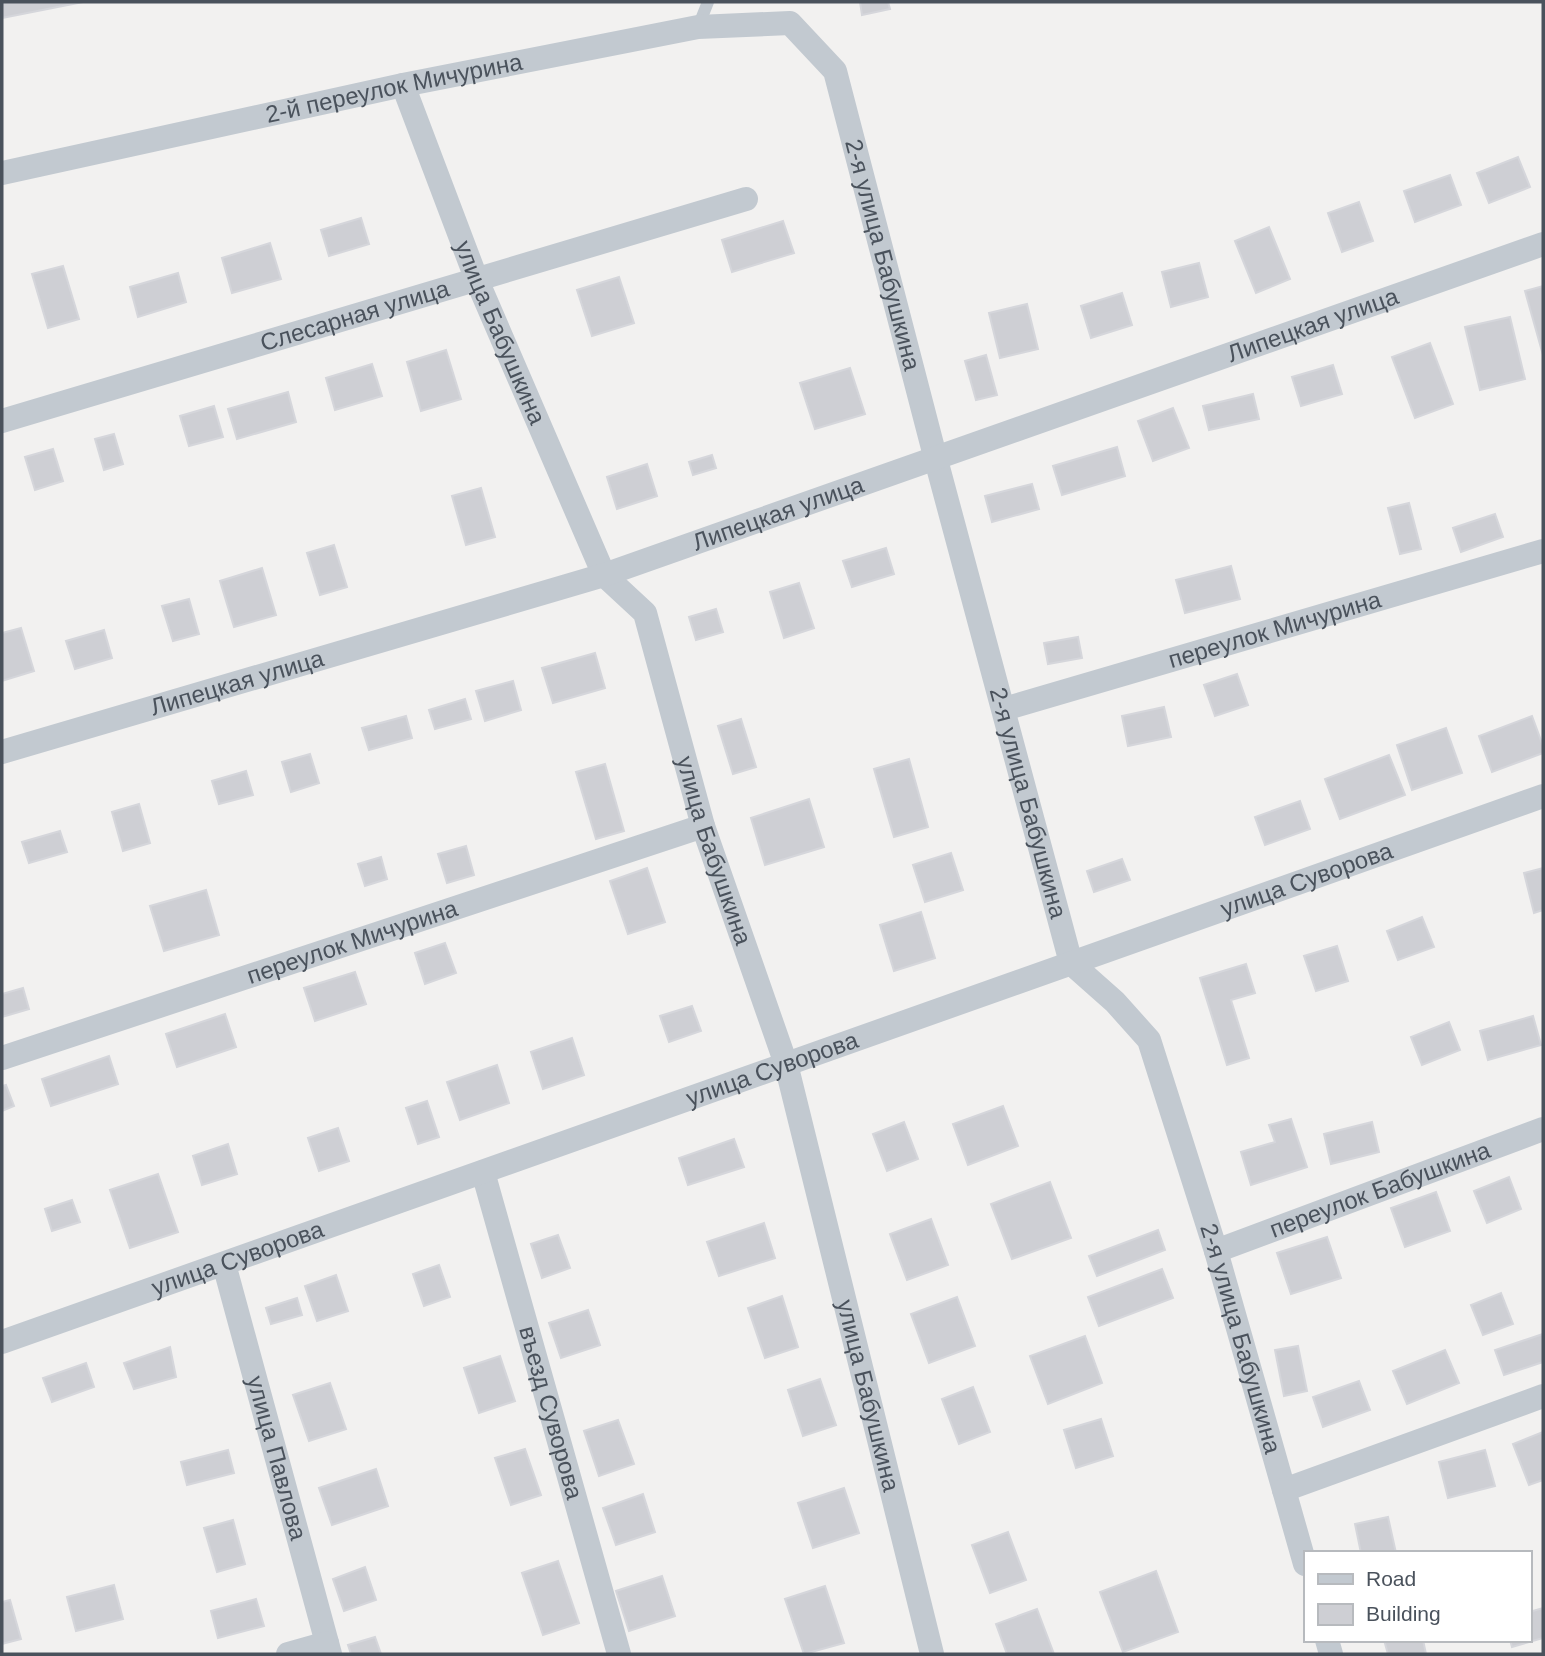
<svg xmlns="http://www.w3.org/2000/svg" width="1545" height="1656" font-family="Helvetica,sans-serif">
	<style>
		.building { fill: #cecfd4; stroke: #d5d6db; stroke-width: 2 }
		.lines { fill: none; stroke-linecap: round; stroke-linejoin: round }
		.service { stroke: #c2c9d0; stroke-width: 12 }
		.minor { stroke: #c2c9d0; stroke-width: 24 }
		.labels { text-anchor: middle; stroke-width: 7; stroke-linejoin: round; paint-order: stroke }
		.street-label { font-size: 24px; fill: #4a525c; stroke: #fff }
	</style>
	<rect width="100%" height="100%" fill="#f2f1f0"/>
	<g class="building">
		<polygon points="2,2 83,2 2,18"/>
		<polygon points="860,2 888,2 890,9 862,15"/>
		<polygon points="1518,157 1530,187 1489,203 1477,173"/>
		<polygon points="1450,175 1461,205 1415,222 1404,191"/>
		<polygon points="1359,202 1373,241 1342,252 1328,213"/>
		<polygon points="361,218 369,244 329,256 321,230"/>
		<polygon points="783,221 794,253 732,272 722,240"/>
		<polygon points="1269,227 1290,279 1256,293 1235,241"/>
		<polygon points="270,243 281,279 232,293 222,258"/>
		<polygon points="1199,263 1208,297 1171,307 1162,272"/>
		<polygon points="63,266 79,319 48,328 32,274"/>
		<polygon points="178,273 186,302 138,317 130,287"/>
		<polygon points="619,277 634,323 592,336 577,290"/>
		<polygon points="1543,286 1543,355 1525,291"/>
		<polygon points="1122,293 1132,325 1091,338 1081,306"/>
		<polygon points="1027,304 1038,349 1000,358 989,313"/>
		<polygon points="1510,317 1525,379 1480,390 1465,327"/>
		<polygon points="1430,343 1453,404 1415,418 1392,357"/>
		<polygon points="446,350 461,399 421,411 407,362"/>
		<polygon points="986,355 997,395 976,400 965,361"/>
		<polygon points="372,364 382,396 335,410 326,378"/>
		<polygon points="1333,365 1342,394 1301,406 1292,377"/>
		<polygon points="850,368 865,414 815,429 800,383"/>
		<polygon points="288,392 296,422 237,439 228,409"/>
		<polygon points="1253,394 1259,419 1209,430 1203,406"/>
		<polygon points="214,406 223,437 189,446 180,416"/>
		<polygon points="1173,408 1189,448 1153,461 1138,421"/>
		<polygon points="114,434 123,464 104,470 95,439"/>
		<polygon points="1117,447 1125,476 1062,495 1053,466"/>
		<polygon points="53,449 63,481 35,490 25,457"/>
		<polygon points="712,455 716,468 693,475 689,462"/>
		<polygon points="647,464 657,496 617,509 607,477"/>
		<polygon points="1032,484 1039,509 992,522 985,496"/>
		<polygon points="481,488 495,537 466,545 452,496"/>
		<polygon points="1409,503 1421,549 1400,554 1388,508"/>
		<polygon points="1495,514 1503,537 1461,552 1453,528"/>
		<polygon points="334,545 347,587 320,595 307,553"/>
		<polygon points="886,548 894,574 852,587 843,561"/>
		<polygon points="1231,566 1240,599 1185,613 1176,580"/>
		<polygon points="262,568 276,615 234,627 220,581"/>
		<polygon points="799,583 814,628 784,638 770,592"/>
		<polygon points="189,599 199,634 173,641 162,606"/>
		<polygon points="716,609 723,632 696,640 689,617"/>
		<polygon points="21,628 34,671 2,681 2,633"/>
		<polygon points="104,630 112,658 75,669 66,641"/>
		<polygon points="1078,637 1082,658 1048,664 1044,643"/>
		<polygon points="595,653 605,688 553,703 542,668"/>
		<polygon points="1237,674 1248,705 1215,716 1204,685"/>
		<polygon points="513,681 521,710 485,721 476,691"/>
		<polygon points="465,699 471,719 435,729 429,710"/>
		<polygon points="1164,707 1171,737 1128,746 1122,716"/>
		<polygon points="406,716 412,738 369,750 362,728"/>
		<polygon points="1532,716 1543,746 1543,753 1492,772 1479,736"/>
		<polygon points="741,719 756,767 733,774 718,726"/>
		<polygon points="1446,728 1462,773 1412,790 1397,745"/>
		<polygon points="310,754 319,783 291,792 282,762"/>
		<polygon points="1389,755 1405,795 1340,819 1325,779"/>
		<polygon points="909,759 928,827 894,837 874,769"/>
		<polygon points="605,764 624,831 596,839 576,772"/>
		<polygon points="246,771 253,795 219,804 212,781"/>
		<polygon points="809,799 824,847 765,865 751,818"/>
		<polygon points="1300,801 1310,829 1265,845 1255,817"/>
		<polygon points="139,804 150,843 123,851 112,812"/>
		<polygon points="60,831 67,852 29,863 22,842"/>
		<polygon points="466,846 474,875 447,883 438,854"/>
		<polygon points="951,853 963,890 925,902 913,865"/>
		<polygon points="381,857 387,879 365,886 358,864"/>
		<polygon points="1122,859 1130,880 1094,892 1087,871"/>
		<polygon points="647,868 665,922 628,934 610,881"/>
		<polygon points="1543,868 1543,910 1534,913 1524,873"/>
		<polygon points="206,890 219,935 164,951 150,906"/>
		<polygon points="921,912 935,958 894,971 880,925"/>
		<polygon points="1422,917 1434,947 1398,960 1387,931"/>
		<polygon points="445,943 456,973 425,984 415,953"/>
		<polygon points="1337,946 1348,981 1316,991 1304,956"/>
		<polygon points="1246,964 1255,993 1231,1000 1249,1058 1227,1065 1200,978"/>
		<polygon points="355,972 366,1004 315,1021 304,988"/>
		<polygon points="23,988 29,1009 2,1017 2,994"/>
		<polygon points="692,1006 701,1031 669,1042 660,1016"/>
		<polygon points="225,1014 236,1047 177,1067 166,1034"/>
		<polygon points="1533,1016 1541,1045 1488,1060 1480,1031"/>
		<polygon points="1449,1022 1460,1050 1422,1065 1411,1037"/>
		<polygon points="572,1038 584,1075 543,1089 531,1052"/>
		<polygon points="109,1056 118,1084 51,1106 42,1079"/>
		<polygon points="497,1065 509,1103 460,1120 447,1082"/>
		<polygon points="6,1085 14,1106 2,1111 2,1086"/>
		<polygon points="427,1101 439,1137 418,1144 406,1108"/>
		<polygon points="1003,1106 1018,1146 968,1165 953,1124"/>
		<polygon points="1291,1119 1307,1167 1251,1185 1241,1152 1275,1142 1269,1125"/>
		<polygon points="904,1122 918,1159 887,1171 873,1134"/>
		<polygon points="1372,1122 1379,1152 1331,1164 1324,1134"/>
		<polygon points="338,1128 349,1161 319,1171 308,1138"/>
		<polygon points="734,1139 744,1167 688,1185 679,1158"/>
		<polygon points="228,1144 237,1174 202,1185 193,1156"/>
		<polygon points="158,1174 178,1232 130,1248 110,1190"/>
		<polygon points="1509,1177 1521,1209 1487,1223 1474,1191"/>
		<polygon points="1050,1182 1071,1238 1012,1259 991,1204"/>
		<polygon points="1436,1192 1450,1231 1405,1247 1391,1208"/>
		<polygon points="72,1200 80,1222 52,1231 45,1209"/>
		<polygon points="931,1219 948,1265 907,1280 890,1234"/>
		<polygon points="764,1223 775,1258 719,1276 707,1242"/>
		<polygon points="1158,1230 1165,1250 1097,1276 1089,1256"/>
		<polygon points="558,1235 570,1268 542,1278 531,1244"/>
		<polygon points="1327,1237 1341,1278 1291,1294 1277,1253"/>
		<polygon points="439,1265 450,1297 424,1306 413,1274"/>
		<polygon points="1162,1269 1173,1298 1099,1326 1088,1297"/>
		<polygon points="336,1275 348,1311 317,1321 305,1286"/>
		<polygon points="1501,1293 1513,1324 1483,1335 1471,1305"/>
		<polygon points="782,1296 798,1347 765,1358 748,1308"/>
		<polygon points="957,1297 975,1346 929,1363 911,1314"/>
		<polygon points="297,1298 302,1315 271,1324 266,1308"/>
		<polygon points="588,1310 600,1345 561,1358 549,1323"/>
		<polygon points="1543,1334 1543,1362 1504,1375 1495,1350"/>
		<polygon points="1085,1336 1102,1383 1048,1404 1030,1356"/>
		<polygon points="1298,1346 1307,1391 1284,1396 1275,1350"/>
		<polygon points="170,1347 176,1377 134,1389 124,1363"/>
		<polygon points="1445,1350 1459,1383 1407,1404 1393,1371"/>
		<polygon points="500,1356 515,1401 479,1413 464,1368"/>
		<polygon points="86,1363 94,1387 52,1402 43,1378"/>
		<polygon points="820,1379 836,1425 803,1436 788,1390"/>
		<polygon points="1359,1381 1370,1410 1323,1427 1313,1397"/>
		<polygon points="330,1383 346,1429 309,1441 293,1395"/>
		<polygon points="973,1387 990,1432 959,1444 942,1399"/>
		<polygon points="1101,1419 1113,1456 1076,1468 1064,1430"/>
		<polygon points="618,1420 634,1464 599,1476 584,1431"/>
		<polygon points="1543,1432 1543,1480 1529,1485 1513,1444"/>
		<polygon points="525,1449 541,1495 511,1505 495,1458"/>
		<polygon points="228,1450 234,1473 187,1485 181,1462"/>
		<polygon points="1485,1450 1495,1486 1448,1498 1439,1462"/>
		<polygon points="376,1469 388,1506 332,1525 319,1488"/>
		<polygon points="844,1488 859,1533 813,1548 798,1503"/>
		<polygon points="643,1494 655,1532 616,1545 603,1508"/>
		<polygon points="1388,1517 1396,1553 1361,1553 1355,1524"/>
		<polygon points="233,1520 245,1564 217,1572 204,1528"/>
		<polygon points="1008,1532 1026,1580 990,1593 972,1545"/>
		<polygon points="558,1561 579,1623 543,1635 522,1573"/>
		<polygon points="365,1567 376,1600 344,1611 333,1579"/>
		<polygon points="1156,1571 1178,1632 1123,1652 1100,1592"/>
		<polygon points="662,1576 675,1616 629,1631 616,1591"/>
		<polygon points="114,1585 123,1619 76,1631 67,1597"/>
		<polygon points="825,1586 844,1643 804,1654 785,1599"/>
		<polygon points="256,1599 264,1626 218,1638 211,1611"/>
		<polygon points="10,1600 21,1639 2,1644 2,1602"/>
		<polygon points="1543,1608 1543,1638 1512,1647 1510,1640 1529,1640 1529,1612"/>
		<polygon points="1037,1609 1054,1654 1007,1654 996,1624"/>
		<polygon points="375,1637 381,1654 351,1654 348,1645"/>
		<polygon points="1384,1640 1423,1640 1426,1654 1388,1654"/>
	</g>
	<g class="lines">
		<polyline class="service" points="698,27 708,2"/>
		<g class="minor">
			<path id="s1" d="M403,85L476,278L604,575L645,613L703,826L786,1064L932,1654"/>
			<path id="s2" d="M2,173L403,85L698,27L790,23L835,71L935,456L1071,963L1115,1002L1149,1040L1216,1251L1305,1564"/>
			<path id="s3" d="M2,421L746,199"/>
			<path id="s4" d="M1004,709L1543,551"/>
			<path id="s5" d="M2,752L604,575L1543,244"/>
			<path id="s6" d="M2,1058L703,826"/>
			<path id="s7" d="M483,1172L619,1654"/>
			<path id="s8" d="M1216,1251L1543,1129"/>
			<path id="s9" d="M224,1264L330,1654"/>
			<path id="s10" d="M2,1342L1543,796"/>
			<polyline points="1284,1490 1543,1396"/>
			<polyline points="1327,1640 1331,1654"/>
			<polyline points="288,1654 327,1643"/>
		</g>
	</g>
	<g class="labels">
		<g class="street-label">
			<text dy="8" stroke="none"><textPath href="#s2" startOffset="401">2-й переулок Мичурина</textPath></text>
			<text dy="8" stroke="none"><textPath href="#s2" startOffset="1059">2-я улица Бабушкина</textPath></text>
			<text dy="8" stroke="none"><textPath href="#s3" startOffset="368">Слесарная улица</textPath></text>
			<text dy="8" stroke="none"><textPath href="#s5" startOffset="1379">Липецкая улица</textPath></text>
			<text dy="8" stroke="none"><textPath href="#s1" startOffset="266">улица Бабушкина</textPath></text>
			<text dy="8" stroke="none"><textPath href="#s5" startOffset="812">Липецкая улица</textPath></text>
			<text dy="8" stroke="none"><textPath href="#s4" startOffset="282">переулок Мичурина</textPath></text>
			<text dy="8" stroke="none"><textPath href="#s5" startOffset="245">Липецкая улица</textPath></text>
			<text dy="8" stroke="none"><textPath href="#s2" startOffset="1626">2-я улица Бабушкина</textPath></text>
			<text dy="8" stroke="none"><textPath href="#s1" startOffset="833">улица Бабушкина</textPath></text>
			<text dy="8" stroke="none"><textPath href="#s10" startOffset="1384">улица Суворова</textPath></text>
			<text dy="8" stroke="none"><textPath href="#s6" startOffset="369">переулок Мичурина</textPath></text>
			<text dy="8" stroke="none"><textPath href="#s10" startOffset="817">улица Суворова</textPath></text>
			<text dy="8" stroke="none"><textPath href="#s8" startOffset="175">переулок Бабушкина</textPath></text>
			<text dy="8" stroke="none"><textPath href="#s10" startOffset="250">улица Суворова</textPath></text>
			<text dy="8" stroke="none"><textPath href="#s2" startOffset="2214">2-я улица Бабушкина</textPath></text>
			<text dy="8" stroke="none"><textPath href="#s1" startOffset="1400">улица Бабушкина</textPath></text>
			<text dy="8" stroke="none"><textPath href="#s7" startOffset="250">въезд Суворова</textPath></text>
			<text dy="8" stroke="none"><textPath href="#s9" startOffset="201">улица Павлова</textPath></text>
		</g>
	</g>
	<rect width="1545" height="1656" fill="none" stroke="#4a525c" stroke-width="7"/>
	<rect x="1304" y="1551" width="228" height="91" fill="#ffffff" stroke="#b7babe" stroke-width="2"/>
	<rect x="1318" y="1574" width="35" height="10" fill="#c2c9d0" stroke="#b7babe" stroke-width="2"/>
	<text x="1366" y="1586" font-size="21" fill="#4a525c">Road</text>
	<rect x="1318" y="1604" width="35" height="21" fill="#cecfd4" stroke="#b7babe" stroke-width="2"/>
	<text x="1366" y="1621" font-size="21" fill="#4a525c">Building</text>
</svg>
